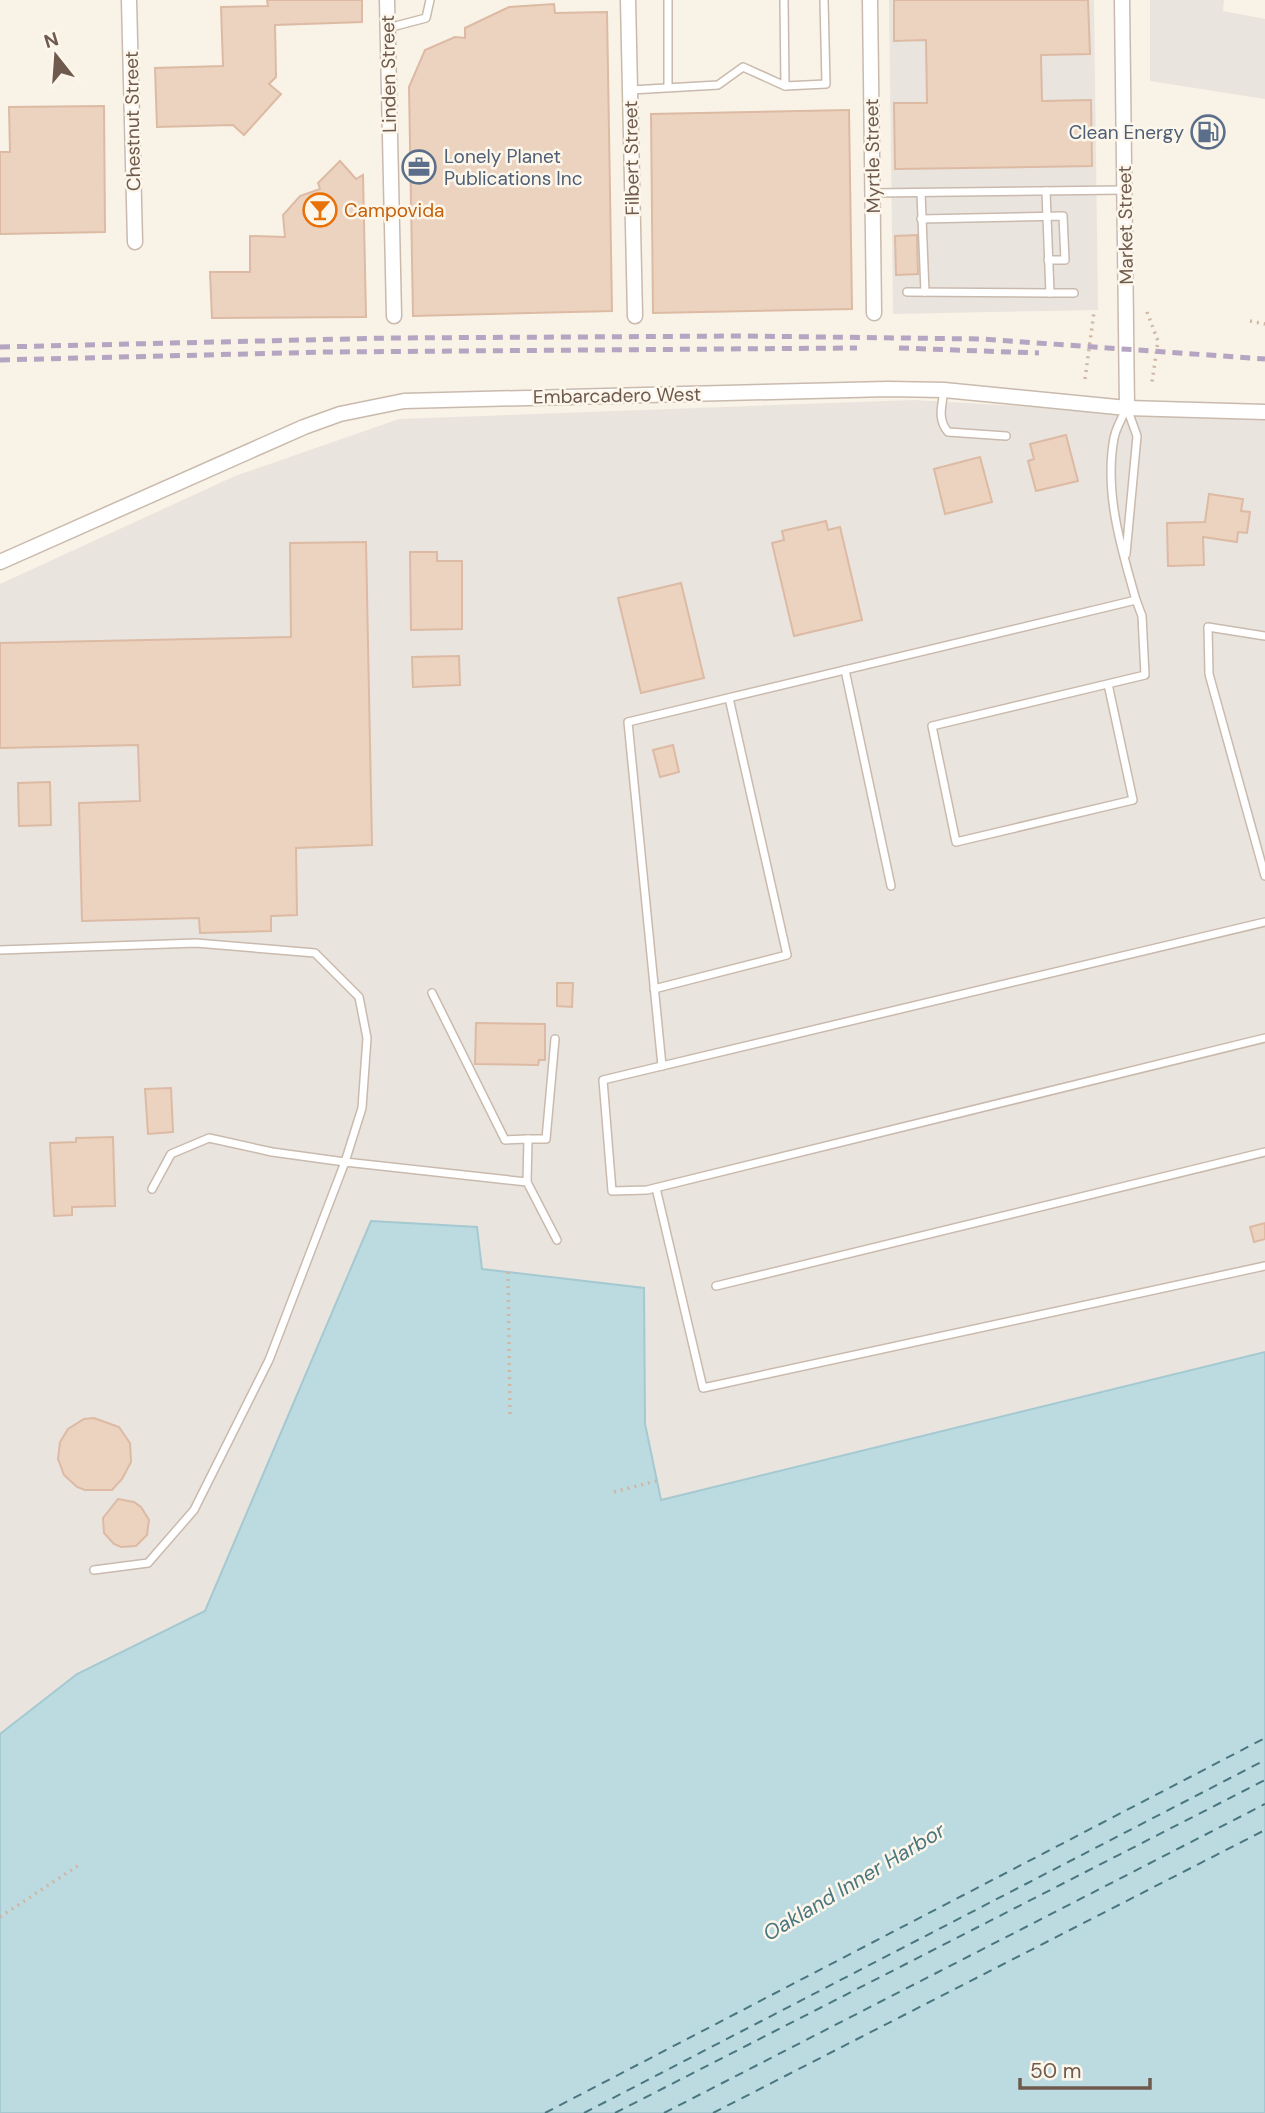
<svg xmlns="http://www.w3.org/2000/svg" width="1265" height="2113" font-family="'DM Sans',sans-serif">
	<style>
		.industrial { fill: #eae4df }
		.water { fill: #bcdbe1; stroke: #a4c9d1; stroke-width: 2 }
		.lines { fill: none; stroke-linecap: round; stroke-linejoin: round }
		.ferry { stroke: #4a7680; stroke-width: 2; stroke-dasharray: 9 7; stroke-linecap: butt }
		.building { fill: #ecd3c0; stroke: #dcbaa3; stroke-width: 2 }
		.service-casing { stroke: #c9baad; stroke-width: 10 }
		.minor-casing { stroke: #c9baad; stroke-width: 17 }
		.path { stroke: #d0b6a4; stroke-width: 3.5; stroke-dasharray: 2 5; stroke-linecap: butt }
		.service { stroke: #fff; stroke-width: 7 }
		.minor { stroke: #fff; stroke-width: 14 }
		.rail { stroke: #b5a5c2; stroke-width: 5; stroke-dasharray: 10 7; stroke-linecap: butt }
		.labels { text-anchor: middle; stroke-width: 5; stroke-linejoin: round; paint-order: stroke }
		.street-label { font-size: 19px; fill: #6f5a4e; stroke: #fdf6eb }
		.service-label { font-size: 19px; fill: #4e5e75; stroke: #fdf6eb; text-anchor: end }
		.food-label { font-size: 19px; fill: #c56008; stroke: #fdf6eb; text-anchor: start }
		.water-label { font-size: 21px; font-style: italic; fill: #4a7680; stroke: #fdf6eb }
	</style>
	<rect width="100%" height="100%" fill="#f9f2e6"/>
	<g class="industrial">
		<polygon points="889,0 1094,0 1098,310 893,314"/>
		<polygon points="1150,0 1224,0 1223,11 1265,19 1265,99 1150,81"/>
		<polygon points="914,400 1265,420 1265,1352 661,1500 645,1424 644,1288 481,1269 371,1221 205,1611 77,1674 0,1734 0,584 235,476 399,419"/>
	</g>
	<polygon class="water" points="371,1221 477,1227 482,1269 644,1288 645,1424 661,1500 1265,1352 1265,2113 0,2113 0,1734 77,1674 205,1611"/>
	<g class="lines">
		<g class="ferry">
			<polyline points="545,2113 1265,1738"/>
			<polyline points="584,2113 1265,1760"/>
			<polyline points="615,2113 1265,1780"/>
			<polyline points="664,2113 1265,1804"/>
			<polyline points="713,2113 1265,1830"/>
		</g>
	</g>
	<g class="building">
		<polygon points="267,0 362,0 362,22 275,25 276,77 269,84 281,94 244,135 233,125 157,127 155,68 223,66 221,7 268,6"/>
		<polygon points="894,0 1088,0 1090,54 1041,55 1042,101 1091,100 1092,166 895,169 894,103 927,103 926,40 894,41"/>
		<polygon points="554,4 555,13 607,12 612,311 413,316 409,87 425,50 455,37 465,38 465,28 509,7"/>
		<polygon points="104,106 105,232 0,234 0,152 10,152 9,107"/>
		<polygon points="849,110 852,309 653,313 651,114"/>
		<polygon points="340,161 356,179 363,175 366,317 212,318 210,272 250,272 250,236 285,237 283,215 300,196 320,189 318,183"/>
		<polygon points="917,235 918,274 896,275 895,236"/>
		<polygon points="1066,435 1078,481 1036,491 1028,461 1034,459 1030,444"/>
		<polygon points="980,457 992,502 945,514 934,469"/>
		<polygon points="1209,494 1243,499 1241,511 1250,512 1247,533 1238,532 1237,542 1203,537 1204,565 1168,566 1167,523 1205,522"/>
		<polygon points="826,521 828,530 840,527 862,620 794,636 772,543 784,540 782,531"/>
		<polygon points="366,542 372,845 296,848 297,915 271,916 271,931 200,933 199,918 82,921 79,803 140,801 138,745 0,748 0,643 291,637 290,543"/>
		<polygon points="410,552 437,552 437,561 462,561 462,629 411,630"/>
		<polygon points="681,583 704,678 641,693 618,598"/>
		<polygon points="459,656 460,685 413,687 412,657"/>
		<polygon points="673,745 679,772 660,777 653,750"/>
		<polygon points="50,782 51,825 19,826 18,783"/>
		<polygon points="557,983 573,983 572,1007 557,1006"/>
		<polygon points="476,1023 545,1024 545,1060 539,1060 538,1065 475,1064"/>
		<polygon points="171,1088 173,1132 148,1134 145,1089"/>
		<polygon points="113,1137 115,1206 72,1207 72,1215 54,1216 50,1143 76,1142 76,1138"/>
		<polygon points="1265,1223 1265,1239 1254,1242 1250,1227"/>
		<polygon points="94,1418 119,1427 130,1443 131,1462 122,1479 112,1490 85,1490 77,1487 64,1475 58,1459 60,1442 68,1429 84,1419"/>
		<polygon points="118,1499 134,1502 141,1507 149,1520 147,1535 136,1546 121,1547 114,1544 104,1533 103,1518"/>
	</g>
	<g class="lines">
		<defs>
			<g id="service">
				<polyline points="784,0 785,86"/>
				<polyline points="388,28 426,18 430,0"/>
				<polyline points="668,87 668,0"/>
				<polyline points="631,90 718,85 743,67 785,86 826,84 824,0"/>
				<polyline points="873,193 1124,190"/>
				<polyline points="921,193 925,292"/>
				<polyline points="921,219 1063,216 1065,260 1048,260"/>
				<polyline points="907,292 1050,293 1046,191"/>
				<polyline points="1050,293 1074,293"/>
				<path d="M944,390C942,406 937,419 948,432L1006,436"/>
				<polyline points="1126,554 1137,436 1127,408"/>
				<polyline points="1265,636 1208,627 1209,674 1265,876"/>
				<polyline points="845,670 891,886"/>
				<polyline points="1108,684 1133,800 956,842 932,726 1145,675 1142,616 1136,600"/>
				<polyline points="1265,922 603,1080 612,1191 647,1190 1265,1038"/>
				<polyline points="0,950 196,943 315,953 359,997 367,1038 362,1108 345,1162 272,1152 209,1138 171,1154 152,1189"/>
				<polyline points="654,989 787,955 729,698"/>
				<polyline points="432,993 505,1140 528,1139 527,1182"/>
				<path d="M662,1066L628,722L1136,600C1121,548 1104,492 1114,438C1116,428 1122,417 1127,408"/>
				<polyline points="528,1139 546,1139 555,1039"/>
				<polyline points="656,1188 703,1388 1265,1266"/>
				<polyline points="716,1286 1265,1152"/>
				<polyline points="94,1570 148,1563 194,1510 269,1360 345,1162 527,1182 557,1240"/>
			</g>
			<g id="minor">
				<polyline points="129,0 135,242"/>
				<polyline points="387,0 394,316"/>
				<polyline points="628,0 635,316"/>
				<polyline points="870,0 874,313"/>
				<polyline points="1122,0 1127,408"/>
				<polyline points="0,562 304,427 340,414 404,401 888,389 944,390 1127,408 1265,412"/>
			</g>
		</defs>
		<use href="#service" class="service-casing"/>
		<use href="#minor" class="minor-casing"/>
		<g class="path">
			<polyline points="1147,312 1158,341 1152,382"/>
			<polyline points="1250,321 1265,324"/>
			<polyline points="1085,379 1094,312"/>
			<polyline points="508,1272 510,1415"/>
			<polyline points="614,1492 656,1481"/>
			<polyline points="0,1917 82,1863"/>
		</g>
		<use href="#service" class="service"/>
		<use href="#minor" class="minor"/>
		<g class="rail">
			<polyline points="0,347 390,338 744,336 981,339 1265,359"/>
			<polyline points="899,348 1039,353"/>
			<polyline points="0,360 326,352 857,348"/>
		</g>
	</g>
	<defs>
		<symbol id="fuel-ring" viewBox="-11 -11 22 22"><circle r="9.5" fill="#fdf6eb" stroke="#5c6f8a" stroke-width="1.5"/><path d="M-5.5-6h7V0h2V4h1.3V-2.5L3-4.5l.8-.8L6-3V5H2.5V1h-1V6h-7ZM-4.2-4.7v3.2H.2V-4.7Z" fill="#5c6f8a"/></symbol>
		<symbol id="office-ring" viewBox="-11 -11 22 22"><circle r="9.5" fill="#fdf6eb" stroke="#5c6f8a" stroke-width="1.5"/><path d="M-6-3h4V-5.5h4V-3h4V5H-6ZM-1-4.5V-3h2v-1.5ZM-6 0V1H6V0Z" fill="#5c6f8a"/></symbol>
		<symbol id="bar-ring" viewBox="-11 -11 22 22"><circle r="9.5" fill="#fdf6eb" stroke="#e8710a" stroke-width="1.5"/><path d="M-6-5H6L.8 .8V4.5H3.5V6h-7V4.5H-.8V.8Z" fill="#e8710a"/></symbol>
	</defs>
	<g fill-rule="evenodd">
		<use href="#fuel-ring" x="1189" y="113" width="38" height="38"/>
		<use href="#office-ring" x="400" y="148" width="38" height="38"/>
		<use href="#bar-ring" x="301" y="191" width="38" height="38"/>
	</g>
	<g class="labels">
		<g class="street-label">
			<text transform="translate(388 74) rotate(-91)" y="7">Linden Street</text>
			<text transform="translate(132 121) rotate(-91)" y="7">Chestnut Street</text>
			<text transform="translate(872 156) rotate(-91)" y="7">Myrtle Street</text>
			<text transform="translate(631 158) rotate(-91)" y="7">Filbert Street</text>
			<text transform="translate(1125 225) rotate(-91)" y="7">Market Street</text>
			<text transform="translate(617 395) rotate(-1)" y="7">Embarcadero West</text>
		</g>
		<g class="service-label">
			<text x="1184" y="139">Clean Energy</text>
			<text x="444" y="163" text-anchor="start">Lonely Planet<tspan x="444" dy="22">Publications Inc</tspan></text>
		</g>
		<g class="food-label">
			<text x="344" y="217">Campovida</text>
		</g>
		<g class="water-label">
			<text transform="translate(854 1882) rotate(-31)" y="7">Oakland Inner Harbor</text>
		</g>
	</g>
	<g transform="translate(56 56) rotate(343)" stroke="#fdf6eb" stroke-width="5" paint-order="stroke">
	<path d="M0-5L12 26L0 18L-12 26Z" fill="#6f5a4e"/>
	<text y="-10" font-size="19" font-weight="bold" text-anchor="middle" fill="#6f5a4e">N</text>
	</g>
	<path d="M1020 2078v10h130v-10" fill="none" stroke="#6f5a4e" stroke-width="3.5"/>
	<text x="1030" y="2078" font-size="21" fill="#6f5a4e" stroke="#fdf6eb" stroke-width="5" paint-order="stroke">50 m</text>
</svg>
